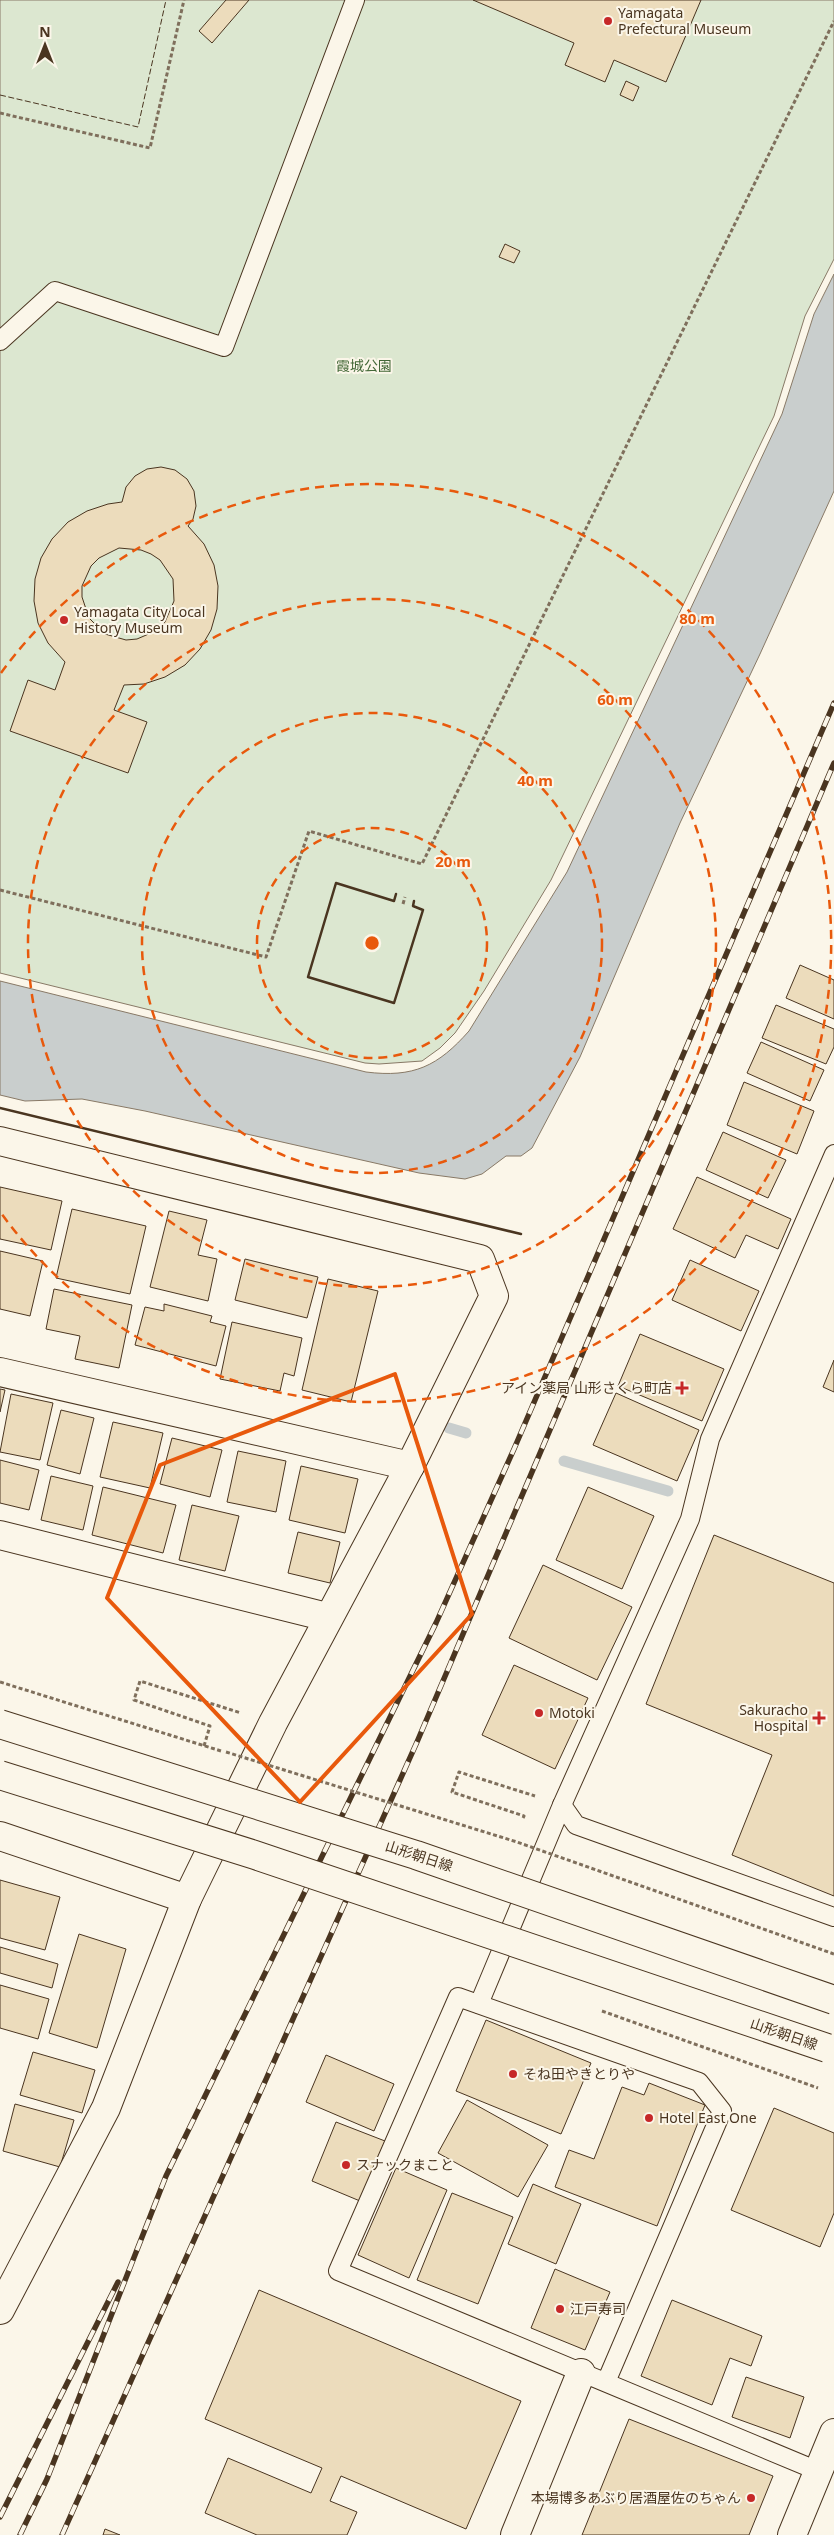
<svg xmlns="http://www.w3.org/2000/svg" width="834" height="2535" font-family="'Noto Sans','Noto Sans JP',sans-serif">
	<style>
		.green { fill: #dce7d0; stroke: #887966 }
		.water { fill: #c9cecd; stroke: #887966 }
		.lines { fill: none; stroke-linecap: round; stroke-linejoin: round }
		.stream { stroke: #c9cecd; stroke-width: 11 }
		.building { fill: #ecdcbc; stroke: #4a3520; fill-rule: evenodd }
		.service-casing { stroke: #4a3520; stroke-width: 20 }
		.minor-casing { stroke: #4a3520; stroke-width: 30 }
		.tertiary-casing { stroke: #4a3520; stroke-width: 30 }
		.path { stroke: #7f6f5c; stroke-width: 3; stroke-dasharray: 4 2.5; stroke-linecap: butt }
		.service { stroke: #fbf6e9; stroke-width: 18 }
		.minor { stroke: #fbf6e9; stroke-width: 28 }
		.tertiary { stroke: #fbf6e9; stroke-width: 28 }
		.rail-casing { stroke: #4a3520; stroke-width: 5.5 }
		.rail { stroke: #fbf6e9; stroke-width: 4; stroke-dasharray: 11; stroke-linecap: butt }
		.primary-bridge-casing { stroke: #4a3520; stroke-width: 30; stroke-linecap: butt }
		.path-bridge { stroke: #7f6f5c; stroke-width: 3; stroke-dasharray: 4 2.5; stroke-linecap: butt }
		.primary-bridge { stroke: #fbf6e9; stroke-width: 28 }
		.fence { stroke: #4a3520; stroke-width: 1; stroke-dasharray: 6 2.5; stroke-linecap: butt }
		.wall { stroke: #4a3520; stroke-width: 2.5 }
		.marked { fill: none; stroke: #e8590c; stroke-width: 4; stroke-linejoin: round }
		.ring { fill: none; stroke: #e8590c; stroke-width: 2.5; stroke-dasharray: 9 6 }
		.poi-dot { fill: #c62828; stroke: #fbf6e9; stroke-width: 2 }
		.labels { text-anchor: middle; stroke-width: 4; stroke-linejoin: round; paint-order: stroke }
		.poi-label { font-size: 14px; fill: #4a3520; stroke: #fbf6e9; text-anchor: start }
		.park-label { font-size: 14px; fill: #436837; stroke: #fbf6e9 }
		.street-label { font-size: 14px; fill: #4a3520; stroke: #fbf6e9 }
		.centre { fill: #e8590c; stroke: #fbf6e9; stroke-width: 2.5 }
		.ring-label { font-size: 15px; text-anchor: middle; font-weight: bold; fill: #e8590c; stroke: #fbf6e9; stroke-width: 4; stroke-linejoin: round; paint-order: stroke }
	</style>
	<rect width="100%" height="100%" fill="#fbf6e9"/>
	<polygon class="green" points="0,0 834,0 834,259 805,316 774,416 551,880 484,991 455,1033 440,1048 422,1061 379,1064 365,1063 0,973"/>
	<path class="water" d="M834,274V491L760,654L680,823L580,1057L532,1148L521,1156H506L482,1174L465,1179L419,1173L145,1111L82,1099L25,1101L0,1095V981L366,1072C414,1078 438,1066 469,1031L567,872L782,414L814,314Z"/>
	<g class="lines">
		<g class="stream">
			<polyline points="449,1428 466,1433"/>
			<polyline points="564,1461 668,1491"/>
		</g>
	</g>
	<g class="building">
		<polygon points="226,0 249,0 212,43 199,31"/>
		<polygon points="473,0 701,0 666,82 614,60 605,82 565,65 574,43"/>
		<polygon points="626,81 639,87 633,101 620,95"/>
		<polygon points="505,244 520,251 514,263 499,257"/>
		<path d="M161,467L175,470L187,479L194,491L196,506L193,519L188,526L204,544L214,565L218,586L217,609L211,630L200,649L185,665L165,677L144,684L124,685L114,710L147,722L128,773L10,731L28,680L55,690L65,662L48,643L38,623L34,601L35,579L41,558L52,539L68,522L87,511L108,504L122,502L126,487L135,476L147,469ZM119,548L141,550L151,554L160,560L173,579L174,601L165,622L158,630L137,639L126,640L105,634L89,618L82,597V586L91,566L99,558Z"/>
		<polygon points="800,965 834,980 834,1019 786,998"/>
		<polygon points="776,1005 834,1029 834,1047 826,1064 762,1038"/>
		<polygon points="761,1042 824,1070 810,1101 747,1073"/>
		<polygon points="744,1082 814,1111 797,1154 727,1125"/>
		<polygon points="723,1132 786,1160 768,1198 706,1170"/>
		<polygon points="697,1177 791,1219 778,1249 746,1235 735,1258 673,1229"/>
		<polygon points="0,1187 62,1201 51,1250 0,1239"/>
		<polygon points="72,1209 146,1226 130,1294 56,1278"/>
		<polygon points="169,1211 207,1220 198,1255 217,1259 208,1301 150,1287"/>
		<polygon points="0,1251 43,1261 30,1316 0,1309"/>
		<polygon points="245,1259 318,1277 307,1318 235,1300"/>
		<polygon points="690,1260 759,1291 741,1331 672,1300"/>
		<polygon points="328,1279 378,1291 351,1402 302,1390"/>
		<polygon points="54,1289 132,1305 119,1368 75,1359 80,1336 46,1329"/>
		<polygon points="164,1304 212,1316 210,1322 226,1326 216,1366 135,1345 145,1307 164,1311"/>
		<polygon points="232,1322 302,1338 294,1376 284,1373 280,1391 220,1379"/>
		<polygon points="640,1334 724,1369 702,1421 618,1386"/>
		<polygon points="834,1360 834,1392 823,1387"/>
		<polygon points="0,1389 5,1390 0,1412"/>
		<polygon points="616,1393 699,1430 677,1481 593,1445"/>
		<polygon points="11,1394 53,1403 40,1460 0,1452"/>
		<polygon points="61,1410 94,1418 80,1474 47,1465"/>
		<polygon points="113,1422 163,1433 150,1488 100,1477"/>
		<polygon points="172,1438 222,1450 210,1497 160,1484"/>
		<polygon points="238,1451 286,1461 276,1512 227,1502"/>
		<polygon points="0,1460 39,1470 29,1510 0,1503"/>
		<polygon points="301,1466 358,1479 345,1533 289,1520"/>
		<polygon points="51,1476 93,1486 83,1530 41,1520"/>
		<polygon points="103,1487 176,1505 163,1553 92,1535"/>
		<polygon points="588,1487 654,1516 622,1589 556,1560"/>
		<polygon points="192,1505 239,1516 225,1571 179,1560"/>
		<polygon points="298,1532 340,1542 330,1583 288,1573"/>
		<polygon points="714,1535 834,1583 834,1896 732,1855 772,1755 646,1704"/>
		<polygon points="543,1565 632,1607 597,1680 509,1638"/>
		<polygon points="514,1665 588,1698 555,1769 482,1735"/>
		<polygon points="0,1880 60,1897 45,1950 0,1938"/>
		<polygon points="79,1934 126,1949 97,2048 49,2033"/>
		<polygon points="0,1947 58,1964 52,1988 0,1973"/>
		<polygon points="0,1985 49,1999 38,2039 0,2028"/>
		<polygon points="486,2020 591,2063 561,2134 456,2091"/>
		<polygon points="33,2052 95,2070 82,2113 20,2095"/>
		<polygon points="326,2055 394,2084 374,2131 306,2102"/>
		<polygon points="649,2083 705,2105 657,2226 555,2187 569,2150 594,2159 622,2087 644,2095"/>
		<polygon points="467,2100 548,2145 518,2197 438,2153"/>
		<polygon points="15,2104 74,2120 60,2167 3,2151"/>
		<polygon points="774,2108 834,2133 834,2213 820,2247 731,2210"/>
		<polygon points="336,2122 385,2141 360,2201 312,2181"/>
		<polygon points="396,2168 447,2190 409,2278 358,2255"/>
		<polygon points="533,2184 581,2204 556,2264 508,2244"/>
		<polygon points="452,2193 513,2217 478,2304 417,2280"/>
		<polygon points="555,2269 610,2292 585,2350 531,2328"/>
		<polygon points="259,2290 521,2401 466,2529 341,2476 330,2501 357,2512 347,2535 257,2535 205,2513 228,2458 311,2493 322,2468 205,2419"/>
		<polygon points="672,2300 762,2336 751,2366 730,2358 712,2405 641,2376"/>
		<polygon points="746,2377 804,2397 790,2438 732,2417"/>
		<polygon points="629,2419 773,2476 749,2535 582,2535"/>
		<polygon points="105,2529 120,2535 103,2535"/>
	</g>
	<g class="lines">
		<defs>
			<g id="service">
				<polyline points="0,341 55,291 224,347 355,0"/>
				<polyline points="562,1805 576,1825 834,1917"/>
				<polyline points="479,2004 562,1805 690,1519 710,1439 834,1154"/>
				<polyline points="606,2382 722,2111 699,2082 458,1997 338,2271 818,2471"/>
			</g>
			<g id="minor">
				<polyline points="0,1141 480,1259 494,1296 410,1466"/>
				<polyline points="0,1372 410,1466 273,1723 187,1899 106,2108 0,2310"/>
				<polyline points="0,1535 327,1617"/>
				<polyline points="0,1836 187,1899"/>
				<polyline points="515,2535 581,2373"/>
			</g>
			<polyline id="tertiary" points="792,2535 834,2433"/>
		</defs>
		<use href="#service" class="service-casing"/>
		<use href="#minor" class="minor-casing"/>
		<use href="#tertiary" class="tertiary-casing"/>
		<g class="path">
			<polyline points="0,113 150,148 184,0"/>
			<polyline points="0,890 266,957 309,831 422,864 834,21"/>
			<polyline points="403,904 405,897"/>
			<polyline points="0,1682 221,1751"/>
			<polyline points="204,1746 210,1726 134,1700 140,1681 241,1713"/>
			<polyline points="523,1818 524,1816 452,1792 459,1772 535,1796"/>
		</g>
		<use href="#service" class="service"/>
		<use href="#minor" class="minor"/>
		<use href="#tertiary" class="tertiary"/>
		<defs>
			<g id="rail">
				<polyline points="0,2517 118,2282"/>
				<polyline points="20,2535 47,2479 166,2176 436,1623 514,1449 834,703"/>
				<polyline points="62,2535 417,1742 834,763"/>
			</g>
		</defs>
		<use href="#rail" class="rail-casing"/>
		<use href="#rail" class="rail"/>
		<defs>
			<g id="primary-bridge">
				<polyline points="0,1724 416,1855 834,2000"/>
				<polyline points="0,1775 255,1855 827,2048"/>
			</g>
		</defs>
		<use href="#primary-bridge" class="primary-bridge-casing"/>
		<g class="path-bridge">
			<polyline points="226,1752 517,1842 834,1954"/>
			<polyline points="602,2011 818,2088"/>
		</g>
		<use href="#primary-bridge" class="primary-bridge"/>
		<polyline class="fence" points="0,95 138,127 166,0"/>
		<g class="wall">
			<polyline points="396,894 394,901 336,883 308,977 394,1003 423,910 413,906 414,901"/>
			<polyline points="0,1108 521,1234"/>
		</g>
	</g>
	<path class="marked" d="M395,1374L472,1614L300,1802L107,1598L160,1465Z"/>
	<g class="ring">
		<circle cx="372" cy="943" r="115"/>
		<circle cx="372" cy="943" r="230"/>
		<circle cx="372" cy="943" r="344"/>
		<path d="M1 673A459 459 0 1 1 1 1213"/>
	</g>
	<g class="poi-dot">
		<circle cx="608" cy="21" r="5"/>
		<circle cx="64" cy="620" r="5"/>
		<path d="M679.5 1380.5h5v5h5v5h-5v5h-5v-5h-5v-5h5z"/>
		<circle cx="539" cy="1713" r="5"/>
		<path d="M816.5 1710.5h5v5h5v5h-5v5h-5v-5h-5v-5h5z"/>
		<circle cx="513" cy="2074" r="5"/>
		<circle cx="649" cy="2118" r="5"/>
		<circle cx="346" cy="2165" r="5"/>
		<circle cx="560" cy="2309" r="5"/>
		<circle cx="751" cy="2498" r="5"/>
	</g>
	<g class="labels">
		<g class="poi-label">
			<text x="618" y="18">Yamagata<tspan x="618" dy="16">Prefectural Museum</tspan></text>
			<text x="74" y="617">Yamagata City Local<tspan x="74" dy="16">History Museum</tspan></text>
			<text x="672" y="1393" text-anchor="end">アイン薬局 山形さくら町店</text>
			<text x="808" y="1715" text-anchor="end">Sakuracho<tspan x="808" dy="16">Hospital</tspan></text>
			<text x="549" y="1718">Motoki</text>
			<text x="523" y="2079">そね田やきとりや</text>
			<text x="659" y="2123">Hotel East One</text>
			<text x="356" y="2170">スナックまこと</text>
			<text x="570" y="2314">江戸寿司</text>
			<text x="741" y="2503" text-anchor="end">本場博多あぶり居酒屋佐のちゃん</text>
		</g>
		<g class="park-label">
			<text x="364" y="371">霞城公園</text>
		</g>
		<g class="street-label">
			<text transform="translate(419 1856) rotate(18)" y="5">山形朝日線</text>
			<text transform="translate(784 2034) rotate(19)" y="5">山形朝日線</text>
		</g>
	</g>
	<circle cx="372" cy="943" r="8" class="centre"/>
	<g class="ring-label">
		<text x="697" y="624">80 m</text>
		<text x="615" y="705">60 m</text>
		<text x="535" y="786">40 m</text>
		<text x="453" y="867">20 m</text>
	</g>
	<g transform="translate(45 45)" stroke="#fbf6e9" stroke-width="4" paint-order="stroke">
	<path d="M0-4L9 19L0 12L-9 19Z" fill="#4a3520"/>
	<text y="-8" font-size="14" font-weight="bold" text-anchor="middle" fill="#4a3520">N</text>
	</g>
</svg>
